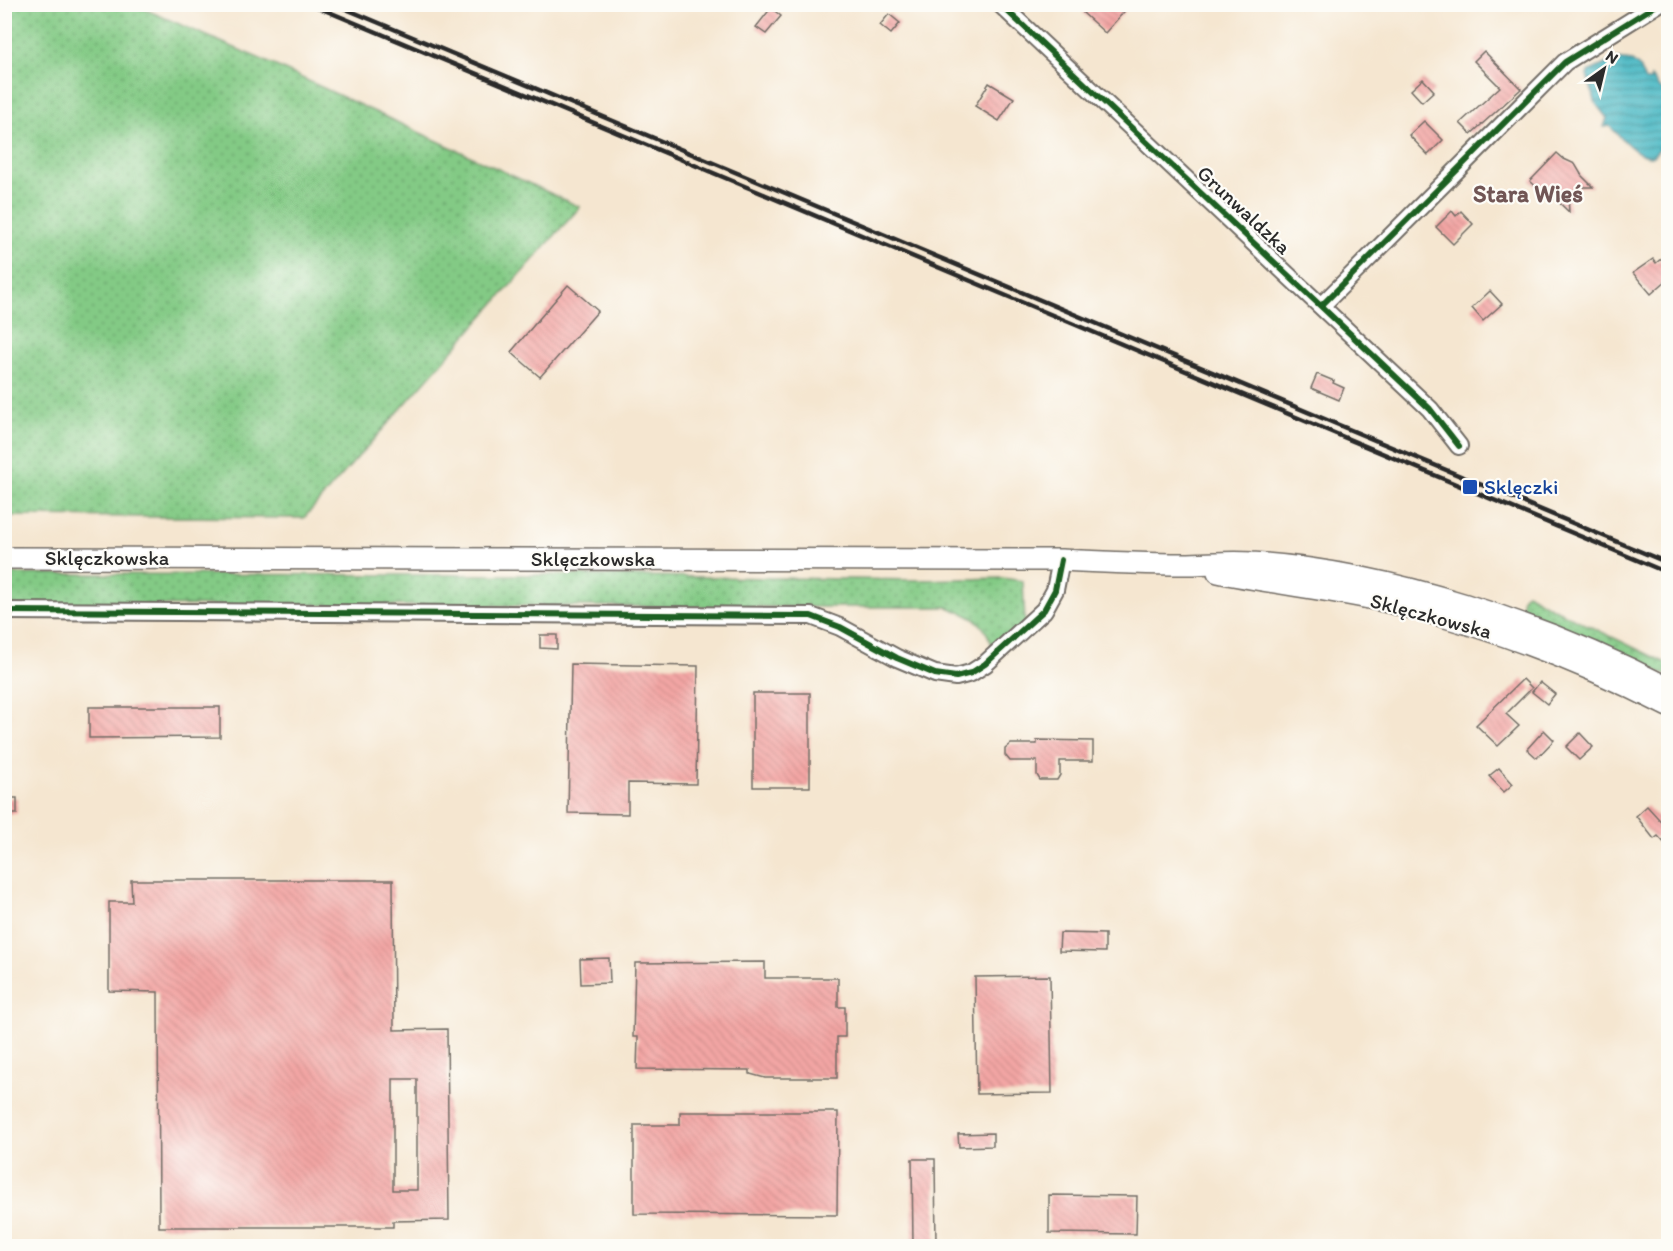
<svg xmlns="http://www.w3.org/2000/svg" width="1673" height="1251" font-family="Itim,sans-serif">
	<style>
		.grass { fill: url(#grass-dots); stroke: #577a58; stroke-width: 1.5 }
		.water { fill: url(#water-rules); stroke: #3b7278; stroke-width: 1.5 }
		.building { fill: url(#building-back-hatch); fill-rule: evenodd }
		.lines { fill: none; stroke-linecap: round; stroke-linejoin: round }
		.minor-casing { stroke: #726c65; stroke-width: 20 }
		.major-casing { stroke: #726c65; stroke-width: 24 }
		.minor { stroke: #fff; stroke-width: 16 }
		.major { stroke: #fff; stroke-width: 21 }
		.rail { stroke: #2b2b2b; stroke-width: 4.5 }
		.cycleway-casing { stroke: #fdfcf7; stroke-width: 10 }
		.cycleway { stroke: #1b5e20; stroke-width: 6 }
		.transit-dot { fill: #1a4fb4; stroke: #fdfcf7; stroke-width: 2 }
		.labels { text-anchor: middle; stroke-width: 4.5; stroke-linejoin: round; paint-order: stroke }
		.street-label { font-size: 21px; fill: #2b2b2b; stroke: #fdfcf7 }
		.transit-label { font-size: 21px; fill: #164399; stroke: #fdfcf7; text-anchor: start }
		.quarter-label { font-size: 24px; font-weight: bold; fill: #715655; stroke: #fdfcf7 }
	</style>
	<defs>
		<pattern id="grass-dots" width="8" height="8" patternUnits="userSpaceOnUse" patternTransform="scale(1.5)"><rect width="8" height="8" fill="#83ca85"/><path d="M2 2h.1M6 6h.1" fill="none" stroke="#6ba46d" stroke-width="1.8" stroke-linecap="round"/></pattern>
		<pattern id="water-rules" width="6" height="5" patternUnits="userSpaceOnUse" patternTransform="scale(1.5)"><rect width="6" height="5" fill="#4bb9c5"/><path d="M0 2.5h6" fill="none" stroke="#3f97a0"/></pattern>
		<pattern id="building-back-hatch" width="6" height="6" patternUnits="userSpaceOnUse" patternTransform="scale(1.5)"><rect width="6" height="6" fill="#f3a6a4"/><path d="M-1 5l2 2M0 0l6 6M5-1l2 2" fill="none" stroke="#d08f8d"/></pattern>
	</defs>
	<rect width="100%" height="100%" fill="#fdfcf7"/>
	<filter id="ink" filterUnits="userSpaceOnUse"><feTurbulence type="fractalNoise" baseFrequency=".0167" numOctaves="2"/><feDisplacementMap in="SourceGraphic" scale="12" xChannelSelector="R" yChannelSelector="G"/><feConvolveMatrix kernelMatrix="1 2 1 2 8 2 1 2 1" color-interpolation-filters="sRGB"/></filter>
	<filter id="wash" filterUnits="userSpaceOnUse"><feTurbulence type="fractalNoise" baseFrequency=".008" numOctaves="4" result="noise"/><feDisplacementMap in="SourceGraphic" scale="24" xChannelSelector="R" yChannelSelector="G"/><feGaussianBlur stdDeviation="1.35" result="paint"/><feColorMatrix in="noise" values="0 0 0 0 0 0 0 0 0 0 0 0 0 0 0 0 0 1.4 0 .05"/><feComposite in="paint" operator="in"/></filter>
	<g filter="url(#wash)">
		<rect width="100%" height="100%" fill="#f5e6d0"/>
		<g class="grass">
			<polygon points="5,4 135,5 263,60 580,207 304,518 5,516"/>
			<path d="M5,574L565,575L919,580L1002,578L1023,581L1025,623L993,648C984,620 974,617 947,607C633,608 319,602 5,607Z"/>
			<polygon points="1527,593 1550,607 1668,664 1668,676 1610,648 1525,613 1521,610 1523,596"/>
		</g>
		<path class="water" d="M1616,59L1632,61L1639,67L1645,81H1650L1651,77L1660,89L1668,92V139L1653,156C1636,158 1621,136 1609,126L1604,127L1607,118L1596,104L1587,75L1590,71Z"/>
		<g id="blocks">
			<g class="building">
				<polygon points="1091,4 1131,4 1105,33 1083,13"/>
				<polygon points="771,8 781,16 766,34 756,27"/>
				<polygon points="889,14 900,23 891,34 880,25"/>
				<polygon points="1484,51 1521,89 1471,134 1460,123 1500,87 1474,61"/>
				<polygon points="1423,79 1434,91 1422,102 1411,90"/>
				<polygon points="989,83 1014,98 999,121 975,106"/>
				<polygon points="1424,121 1443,140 1428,155 1409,135"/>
				<polygon points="1557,153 1564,159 1575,164 1582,176 1593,187 1578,187 1568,197 1569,212 1545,189 1542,192 1530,181"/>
				<polygon points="1452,211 1456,216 1461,211 1473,224 1453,244 1436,227"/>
				<polygon points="1668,253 1668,279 1651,294 1633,273 1653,259 1656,263"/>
				<polygon points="568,285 598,311 540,377 511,352"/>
				<polygon points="1490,291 1502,304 1483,321 1472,308"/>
				<polygon points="1317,374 1334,381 1333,383 1344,388 1339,400 1311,388"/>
				<polygon points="540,635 557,635 557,649 540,648"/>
				<polygon points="571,664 698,666 696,784 628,783 628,814 568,813"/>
				<polygon points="1523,679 1532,688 1506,714 1519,726 1498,746 1476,725"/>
				<polygon points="1540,682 1555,694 1547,704 1532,692"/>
				<rect x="753" y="693" width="57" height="94"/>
				<polygon points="89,707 220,707 220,737 89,738"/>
				<polygon points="1544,730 1554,740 1537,758 1527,749"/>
				<polygon points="1580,733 1593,747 1579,760 1566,747"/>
				<polygon points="1037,740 1093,741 1093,761 1060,761 1060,775 1057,780 1040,780 1037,775 1037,761 1010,761 1005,755 1005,749 1011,744 1037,744"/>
				<polygon points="1499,768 1513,784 1504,792 1489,776"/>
				<rect x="4" y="798" width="13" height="16"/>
				<polygon points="1647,806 1668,829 1668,847 1658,836 1654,839 1636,816"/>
				<path d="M131,880H393L394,1030L447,1029L449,1220L393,1221V1227H159L158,992L109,991V902H132ZM393,1079H417V1190H393Z"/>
				<polygon points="1060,933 1105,934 1105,952 1059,951"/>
				<polygon points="609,958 610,983 581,984 580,959"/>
				<polygon points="765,962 765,978 838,978 838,1007 845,1007 845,1037 837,1037 837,1078 765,1078 750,1074 750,1070 637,1069 638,1037 633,1037 635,963"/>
				<polygon points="1050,976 1052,1093 977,1094 975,977"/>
				<polygon points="680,1112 838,1112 837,1215 634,1214 634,1125 680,1125"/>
				<polygon points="993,1133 993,1146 959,1147 958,1134"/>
				<polygon points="912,1159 935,1159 936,1246 913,1246"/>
				<polygon points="1049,1195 1137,1196 1136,1234 1049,1233"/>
			</g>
		</g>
	</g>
	<g filter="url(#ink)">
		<use href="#blocks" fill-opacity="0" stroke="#726c65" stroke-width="1.5"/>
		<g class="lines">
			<defs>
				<g id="minor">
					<polyline points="1000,4 1430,409 1459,446"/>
					<polyline points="1322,305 1565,62 1658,4"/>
					<polyline points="4,611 811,616 840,627 897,658 935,674 956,677 971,673 985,664 1044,610 1055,590 1061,560"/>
				</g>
				<g id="major">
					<path d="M4,558L1061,560C1101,562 1143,564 1184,564C1206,564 1229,561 1252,563C1388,571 1547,625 1668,688"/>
					<path d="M1218,572C1280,585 1344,590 1405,606C1496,629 1585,663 1668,706"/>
				</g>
			</defs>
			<use href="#minor" class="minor-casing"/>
			<use href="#major" class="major-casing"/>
			<use href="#minor" class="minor"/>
			<use href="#major" class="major"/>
			<g class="rail">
				<polyline points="310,4 1668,573"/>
				<polyline points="334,4 1668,563"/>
			</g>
			<defs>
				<g id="cycleway">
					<polyline points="1000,4 1430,409 1459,446"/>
					<polyline points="1322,305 1565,62 1658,4"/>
					<polyline points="4,611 811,616 840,627 897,658 935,674 956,677 971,673 985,664 1044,610 1055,590 1061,560"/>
				</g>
			</defs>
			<use href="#cycleway" class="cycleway-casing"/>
			<use href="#cycleway" class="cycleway"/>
		</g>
	</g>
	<rect class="transit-dot" x="1462" y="479" width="16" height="16" rx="3"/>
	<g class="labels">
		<g class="street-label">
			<text transform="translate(1244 210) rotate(43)" y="7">Grunwaldzka</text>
			<text x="107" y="565">Sklęczkowska</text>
			<text x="593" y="566">Sklęczkowska</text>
			<text transform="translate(1431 616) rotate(15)" y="7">Sklęczkowska</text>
		</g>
		<g class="transit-label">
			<text x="1484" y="494">Sklęczki</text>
		</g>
		<g class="quarter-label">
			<text x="1528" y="202">Stara Wieś</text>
		</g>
	</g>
	<rect width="1673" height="1251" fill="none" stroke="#fdfcf7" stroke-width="24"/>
	<g transform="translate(1604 69) rotate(34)" stroke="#fdfcf7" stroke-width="4.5" paint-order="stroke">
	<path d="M0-4.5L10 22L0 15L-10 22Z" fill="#2b2b2b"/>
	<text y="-9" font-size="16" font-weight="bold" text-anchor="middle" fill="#2b2b2b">N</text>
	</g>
</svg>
